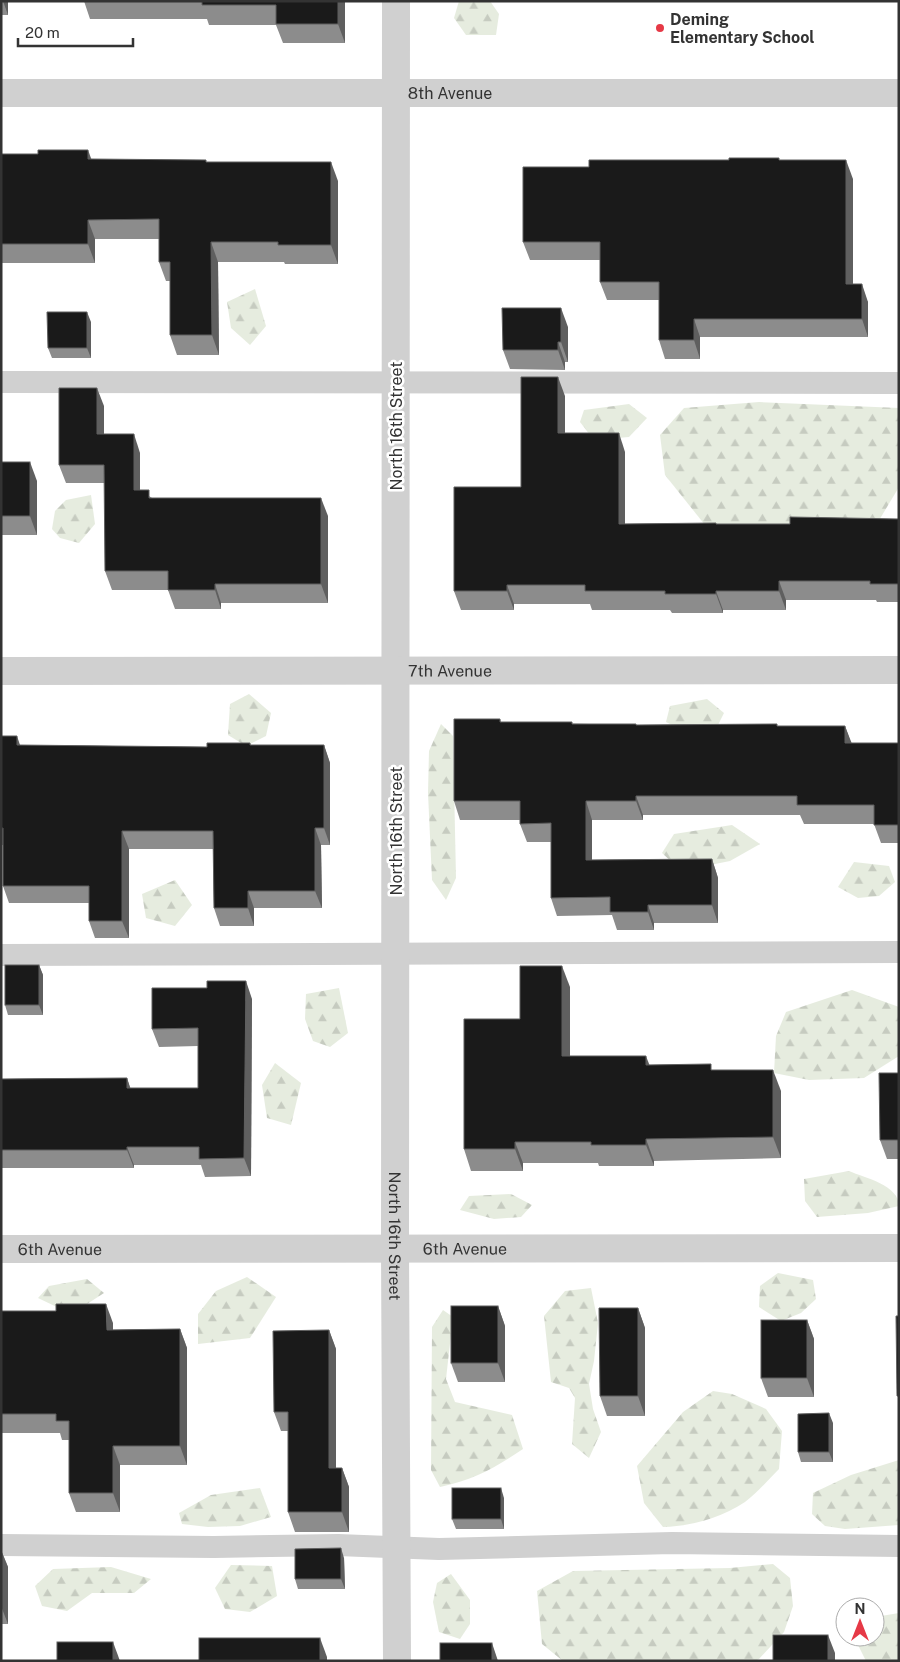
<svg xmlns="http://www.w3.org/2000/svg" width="900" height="1662" font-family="'Public Sans',sans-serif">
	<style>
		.forest { fill: url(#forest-firs) }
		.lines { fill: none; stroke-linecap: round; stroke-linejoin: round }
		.service { stroke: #d0d0d0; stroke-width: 22 }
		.minor { stroke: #d0d0d0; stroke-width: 28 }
		.tertiary { stroke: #d0d0d0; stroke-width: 28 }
		.wall { fill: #8c8c8c }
		.shaded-wall { fill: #5f5f5f }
		.building { fill: #1a1a1a; stroke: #5f5f5f }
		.poi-dot { fill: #e63946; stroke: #fff; stroke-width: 2 }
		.labels { text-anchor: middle; stroke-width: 5; stroke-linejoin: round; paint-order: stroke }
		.poi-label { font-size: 16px; font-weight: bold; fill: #333; stroke: #fff; text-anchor: start }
		.street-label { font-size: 16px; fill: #333; stroke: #fff }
	</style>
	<defs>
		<pattern id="forest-firs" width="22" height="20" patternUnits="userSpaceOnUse" patternTransform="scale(1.25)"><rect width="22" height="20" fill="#e6ecdf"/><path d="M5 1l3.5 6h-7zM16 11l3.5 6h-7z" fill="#c6cbc0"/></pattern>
	</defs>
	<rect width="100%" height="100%" fill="#fff"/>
	<g class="forest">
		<polygon points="459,1 490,1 499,14 496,35 466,35 454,18"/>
		<polygon points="255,289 266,326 250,345 231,328 227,302"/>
		<polygon points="759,402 899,408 899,487 878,522 709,530 665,475 660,435 684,408"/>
		<polygon points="629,404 647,418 629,437 594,440 580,422 584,410"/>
		<polygon points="91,495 95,524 79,543 60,538 52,529 55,511 66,500"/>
		<polygon points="249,694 271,713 266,736 246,746 228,735 230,704"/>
		<polygon points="707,699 724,713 715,731 688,733 666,722 670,706"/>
		<polygon points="441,724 453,736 456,878 446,900 432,880 428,793 429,751"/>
		<polygon points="732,825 760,844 730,861 695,868 676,866 662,853 674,834"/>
		<polygon points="854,862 889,866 895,882 879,896 858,898 838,887"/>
		<polygon points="175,880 192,905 175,926 146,918 142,894"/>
		<polygon points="339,988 348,1033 330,1047 313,1041 305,1019 306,994"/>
		<polygon points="852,990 899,1007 899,1056 864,1078 809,1080 774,1073 776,1036 786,1012"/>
		<polygon points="275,1063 301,1083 291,1125 267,1118 262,1085"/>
		<path d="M849,1171C865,1178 899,1185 899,1206L868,1213L817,1217L805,1201L804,1179Z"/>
		<polygon points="511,1194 532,1205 521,1217 494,1219 460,1210 469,1196"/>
		<polygon points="778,1273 813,1280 816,1299 801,1313 781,1321 759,1307 760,1286"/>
		<polygon points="247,1277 276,1297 250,1338 198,1344 198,1314 216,1291"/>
		<polygon points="87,1279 104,1293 84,1306 61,1309 38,1298 49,1286"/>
		<polygon points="591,1288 598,1323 594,1361 589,1384 593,1409 601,1432 589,1458 572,1444 575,1398 569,1388 551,1382 544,1316 565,1291"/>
		<path d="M443,1310L453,1317L446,1379L455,1402L512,1415L523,1449C495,1468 474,1480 440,1487L431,1470L432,1327Z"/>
		<path d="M713,1391L732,1394L766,1409L782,1431L779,1469C768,1480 757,1493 745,1502C721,1518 692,1526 663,1527L644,1503L637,1466L683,1412Z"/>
		<polygon points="899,1460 899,1525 845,1529 825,1526 812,1514 813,1493 851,1475"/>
		<polygon points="260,1488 271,1517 240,1526 208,1527 182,1524 179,1513 211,1495"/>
		<polygon points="773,1564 790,1578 793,1606 784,1632 759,1659 755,1661 563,1661 542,1644 537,1591 573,1571 730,1568"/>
		<polygon points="231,1565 272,1566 277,1596 250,1612 225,1609 215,1588"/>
		<polygon points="111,1567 151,1579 134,1593 92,1593 67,1611 42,1606 35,1586 53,1569"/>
		<polygon points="451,1574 470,1600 470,1624 460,1639 439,1632 433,1602 437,1583"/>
		<polygon points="899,1613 899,1661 866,1661 854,1637 875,1637 875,1617"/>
	</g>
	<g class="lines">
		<g class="service">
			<polyline points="1,382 899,383"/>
			<polyline points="1,955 899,952"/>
			<polyline points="1,1545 214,1547 338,1545 439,1549 672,1543 899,1546"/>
		</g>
		<g class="minor">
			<path id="s1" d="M396,1L395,1248L397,1661"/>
			<path id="s2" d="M1,671L899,670"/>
			<path id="s3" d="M1,1249L899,1248"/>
		</g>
		<path class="tertiary" id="s4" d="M1,93H899"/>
	</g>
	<g class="wall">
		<rect x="1" y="1" width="7" height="14"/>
		<polygon points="84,1 345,1 345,43 283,43 276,25 209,25 207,19 90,19"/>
		<polygon points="1,154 91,159 206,162 338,181 338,264 285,264 284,262 218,262 219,355 177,355 170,335 170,281 166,281 159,262 159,239 95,239 95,263 1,263"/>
		<polygon points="780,160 853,179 853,284 868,302 868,337 700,337 700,359 665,359 659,340 659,300 607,300 600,282 600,260 530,260 523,242 589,167"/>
		<polygon points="91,322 91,358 52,358 48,348"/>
		<polygon points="568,327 568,362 565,362 565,370 510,369 503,350"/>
		<polygon points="565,396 565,433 625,452 625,524 790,524 899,519 899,602 877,602 876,600 786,600 786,610 723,610 723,613 672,613 670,610 592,610 590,604 514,604 514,610 461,610 454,591 521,487"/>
		<polygon points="104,406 104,434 140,453 140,490 152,498 328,516 328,603 221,603 221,609 175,609 168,590 112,590 105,571 105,483 66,483 59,465"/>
		<polygon points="1,462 37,481 37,535 1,535"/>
		<polygon points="500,719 501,722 636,725 777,724 777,726 845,726 851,743 899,743 899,843 881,843 874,824 804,824 800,815 643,815 643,820 592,820 592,860 712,859 718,878 718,923 654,923 654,930 617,930 612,915 557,916 551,898 551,842 527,842 520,824 520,820 460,820 454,801"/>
		<polygon points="1,736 20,745 207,747 250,743 251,745 324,745 330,763 330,845 321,845 322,908 254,908 254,926 220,926 214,908 213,849 129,849 129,938 95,938 89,921 89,903 9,903 3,886 3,845 1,845"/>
		<polygon points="39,965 43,975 43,1015 8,1015 5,1005"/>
		<polygon points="570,987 570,1056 650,1065 713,1070 781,1091 781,1158 654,1161 654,1166 599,1166 598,1163 523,1163 523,1171 471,1171 464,1149 520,1019"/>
		<polygon points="252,999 251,1176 205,1177 201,1165 134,1165 134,1168 1,1168 1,1079 127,1078 130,1088 198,1088 198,1046 159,1047 152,1029"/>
		<polygon points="899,1073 899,1159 887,1159 880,1140"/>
		<polygon points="498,1306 505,1326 505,1382 458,1382 451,1363"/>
		<polygon points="638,1308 645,1328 645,1416 607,1416 600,1396"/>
		<polygon points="1,1311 113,1323 113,1330 180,1329 187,1348 187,1465 120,1465 120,1512 76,1512 69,1493 69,1440 62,1440 60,1433 1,1433"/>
		<polygon points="807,1320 814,1339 814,1397 768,1397 761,1378"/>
		<polygon points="329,1330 336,1349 336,1468 342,1468 349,1487 349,1532 295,1532 288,1512 288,1431 281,1431 274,1412"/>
		<polygon points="833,1423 833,1462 801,1462 798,1452"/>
		<polygon points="504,1498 504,1529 456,1529 452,1519"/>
		<polygon points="1,1550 8,1567 8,1624 1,1624"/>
		<polygon points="344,1558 345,1589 298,1589 295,1579"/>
	</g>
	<g class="shaded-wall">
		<polygon points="3,1 8,1 8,15"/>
		<polygon points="338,1 345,1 345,43 338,24"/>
		<polygon points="88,150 95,169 88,159"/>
		<polygon points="846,160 853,179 853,302 846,284"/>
		<polygon points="331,162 338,181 338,264 331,245"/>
		<polygon points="88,220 95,239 95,263 88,244"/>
		<polygon points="211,242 218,262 219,355 212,335"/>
		<polygon points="862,284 868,302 868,337 862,319"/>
		<polygon points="561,308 568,327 568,362 561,342"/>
		<polygon points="87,312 91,322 91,358 87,348"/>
		<polygon points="694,319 700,337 700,359 694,340"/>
		<polygon points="558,342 565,362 565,370 558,350"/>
		<polygon points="558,377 565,396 565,452 558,433"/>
		<polygon points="97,388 104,406 104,453 97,434"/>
		<polygon points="619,433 625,452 625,543 619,524"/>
		<polygon points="134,434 140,453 140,509 134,490"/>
		<polygon points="30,462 37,481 37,535 30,516"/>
		<polygon points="321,498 328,516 328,603 321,584"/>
		<polygon points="779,581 786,600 786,610 779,591"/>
		<polygon points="215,584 221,603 221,609 215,590"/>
		<polygon points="507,585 514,604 514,610 507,591"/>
		<polygon points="716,591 723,610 723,613 716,594"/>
		<polygon points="845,726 852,744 845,743"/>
		<polygon points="17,736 23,754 17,745"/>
		<polygon points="324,745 330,763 330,845 324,828"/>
		<polygon points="636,796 643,815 643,820 636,801"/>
		<polygon points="586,801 592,820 592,879 586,860"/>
		<polygon points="315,828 321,845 322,908 315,891"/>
		<polygon points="122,831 129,849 129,938 122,921"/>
		<polygon points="712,859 718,878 718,923 712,905"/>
		<polygon points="248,891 254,908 254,926 248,908"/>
		<polygon points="648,905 654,923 654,930 648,912"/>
		<polygon points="39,965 43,975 43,1015 39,1005"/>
		<polygon points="562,966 570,987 570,1077 562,1056"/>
		<polygon points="246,981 252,999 251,1176 244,1158"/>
		<polygon points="646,1056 654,1077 646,1065"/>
		<polygon points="773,1070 781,1091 781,1158 773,1137"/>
		<polygon points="127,1078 133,1096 127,1088"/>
		<polygon points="646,1139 654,1161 654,1166 646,1145"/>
		<polygon points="515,1142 523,1163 523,1171 515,1149"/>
		<polygon points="127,1147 134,1165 134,1168 127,1150"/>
		<polygon points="106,1304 113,1323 113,1349 107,1330"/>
		<polygon points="498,1306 505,1326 505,1382 498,1363"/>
		<polygon points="638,1308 645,1328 645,1416 638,1396"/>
		<polygon points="807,1320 814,1339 814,1397 807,1378"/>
		<polygon points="180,1329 187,1348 187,1465 180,1446"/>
		<polygon points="329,1330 336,1349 336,1487 329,1468"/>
		<polygon points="829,1413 833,1423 833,1462 829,1452"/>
		<polygon points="113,1446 120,1465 120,1512 113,1493"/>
		<polygon points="342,1468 349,1487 349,1532 342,1512"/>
		<polygon points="501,1488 504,1498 504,1529 501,1519"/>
		<polygon points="341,1548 344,1558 345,1589 341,1579"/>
		<polygon points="1,1550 8,1567 8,1624 1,1606"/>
		<polygon points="828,1635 835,1653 835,1661 828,1661"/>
		<polygon points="320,1638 327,1657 327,1661 320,1661"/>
		<polygon points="113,1642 120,1661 113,1661"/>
		<polygon points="492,1643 498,1661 492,1661"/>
	</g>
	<g class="building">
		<polygon points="202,1 338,1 338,24 276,24 276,5 202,5"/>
		<polygon points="38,150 88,150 88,159 206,160 206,162 331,162 331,245 278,245 278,242 211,242 212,335 170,335 170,262 159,262 159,219 88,220 88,244 1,244 1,154 38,154"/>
		<polygon points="729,158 779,158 779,160 846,160 846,284 862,284 862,319 694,319 694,340 659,340 659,282 600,282 600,242 523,242 523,167 589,167 589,160 729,160"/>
		<polygon points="502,308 561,308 561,342 558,342 558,350 503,350"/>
		<polygon points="47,312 87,312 87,348 48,348"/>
		<polygon points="521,377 558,377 558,433 619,433 619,524 716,523 716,524 790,524 790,517 899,519 899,584 870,584 870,581 779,581 779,591 716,591 716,594 665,594 665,591 585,591 585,585 507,585 507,591 454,591 454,487 521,487"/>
		<polygon points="59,388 97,388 97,434 134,434 134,490 149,490 149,498 321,498 321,584 215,584 215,590 168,590 168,571 105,571 104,465 59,465"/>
		<rect x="1" y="462" width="29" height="54"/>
		<polygon points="454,719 500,719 500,722 572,722 572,724 636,724 636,725 777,724 777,726 845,726 845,743 899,743 899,825 874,825 874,805 797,805 797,796 636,796 636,801 586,801 586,860 712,859 712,905 648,905 648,912 610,912 610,897 551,898 551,823 520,824 520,801 454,801"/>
		<polygon points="1,736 17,736 17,745 207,747 207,743 250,743 250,745 324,745 324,828 315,828 315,891 248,891 248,908 214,908 213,831 122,831 122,921 89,921 89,886 3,886 3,828 1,828"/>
		<rect x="5" y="965" width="34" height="40"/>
		<polygon points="520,966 562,966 562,1056 646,1056 646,1065 711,1064 711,1070 773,1070 773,1137 646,1139 646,1145 591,1145 591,1142 515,1142 515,1149 464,1149 464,1019 520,1019"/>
		<polygon points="207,981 246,981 244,1158 199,1159 199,1147 127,1147 127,1150 1,1150 1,1079 127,1078 127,1088 198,1088 198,1028 152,1029 152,988 207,988"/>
		<polygon points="879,1073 899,1073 899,1140 880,1140"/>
		<polygon points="56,1304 106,1304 107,1330 180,1329 180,1446 113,1446 113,1493 69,1493 69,1421 56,1421 56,1414 1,1414 1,1311 56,1311"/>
		<rect x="451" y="1306" width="47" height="57"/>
		<polygon points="599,1308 638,1308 638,1396 600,1396"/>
		<polygon points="896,1316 899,1316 899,1396 897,1396"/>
		<rect x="761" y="1320" width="46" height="58"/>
		<polygon points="329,1330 329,1468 342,1468 342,1512 288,1512 288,1412 274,1412 273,1331"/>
		<polygon points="829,1413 829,1452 798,1452 798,1414"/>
		<rect x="452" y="1488" width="49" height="31"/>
		<polygon points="341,1548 341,1579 295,1579 295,1549"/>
		<rect x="773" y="1635" width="55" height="26"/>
		<rect x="199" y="1638" width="121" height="23"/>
		<rect x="57" y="1642" width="56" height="19"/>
		<rect x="440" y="1643" width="52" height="18"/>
	</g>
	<circle class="poi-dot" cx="660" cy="28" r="5"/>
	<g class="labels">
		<g class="poi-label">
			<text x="670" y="25">Deming<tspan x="670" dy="18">Elementary School</tspan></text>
		</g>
		<g class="street-label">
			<text dy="6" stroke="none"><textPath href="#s4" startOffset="449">8th Avenue</textPath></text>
			<text transform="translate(396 426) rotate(-90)" y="6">North 16th Street</text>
			<text dy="6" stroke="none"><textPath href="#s2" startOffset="449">7th Avenue</textPath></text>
			<text transform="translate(396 831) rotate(-90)" y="6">North 16th Street</text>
			<text dy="6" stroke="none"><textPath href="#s1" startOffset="1235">North 16th Street</textPath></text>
			<text dy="6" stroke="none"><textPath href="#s3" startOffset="464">6th Avenue</textPath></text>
			<text dy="6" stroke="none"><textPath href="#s3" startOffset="59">6th Avenue</textPath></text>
		</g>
	</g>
	<rect width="900" height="1662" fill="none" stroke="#333333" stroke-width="5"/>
	<g transform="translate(860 1622)"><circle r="24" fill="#ffffff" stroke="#adadad"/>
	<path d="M0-4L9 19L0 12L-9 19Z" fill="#e63946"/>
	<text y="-8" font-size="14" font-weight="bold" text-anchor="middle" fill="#333333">N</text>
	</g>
	<path d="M18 38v8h115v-8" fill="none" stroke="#333333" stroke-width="2.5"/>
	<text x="25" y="38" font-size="15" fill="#333333" stroke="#ffffff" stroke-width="4" paint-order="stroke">20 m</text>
</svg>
